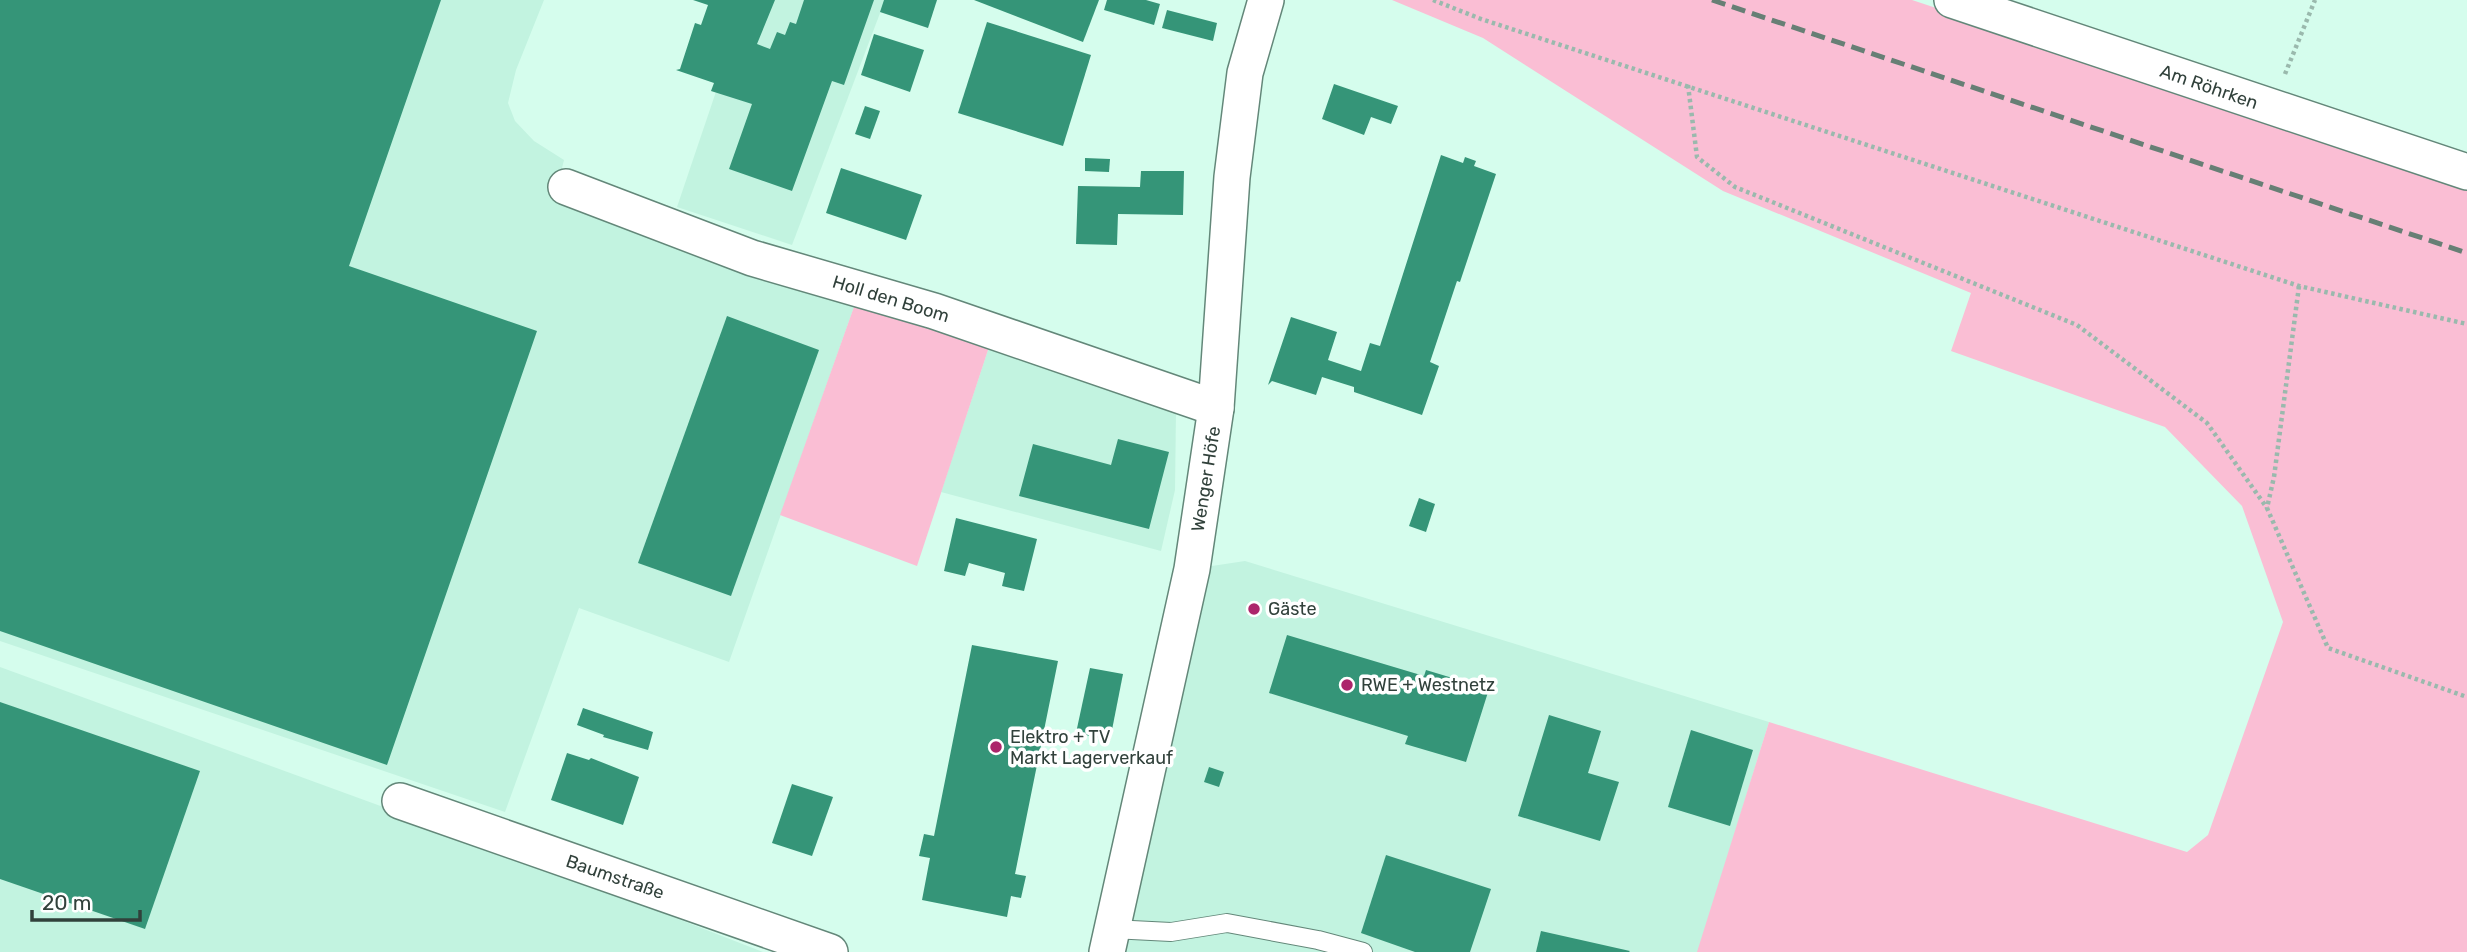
<svg xmlns="http://www.w3.org/2000/svg" width="2467" height="952" font-family="Rubik,sans-serif">
	<style>
		.built { fill: #c2f3e0 }
		.green { fill: #fabed4 }
		.building { fill: #359578 }
		.lines { fill: none; stroke-linecap: round; stroke-linejoin: round }
		.service-casing { stroke: #638779; stroke-width: 20 }
		.minor-casing { stroke: #638779; stroke-width: 38 }
		.path { stroke: #9ab9ad; stroke-width: 4.5; stroke-dasharray: 3.5 3.5; stroke-linecap: butt }
		.service { stroke: #fff; stroke-width: 18 }
		.minor { stroke: #fff; stroke-width: 35 }
		.rail { stroke: #677f75; stroke-width: 5; stroke-dasharray: 14 7; stroke-linecap: butt }
		.poi-dot { fill: #ac256b; stroke: #fff; stroke-width: 2.5 }
		.labels { text-anchor: middle; stroke-width: 7; stroke-linejoin: round; paint-order: stroke }
		.street-label { font-size: 18px; fill: #31413b; stroke: #fff }
		.poi-label { font-size: 18px; fill: #31413b; stroke: #fff; text-anchor: start }
	</style>
	<rect width="100%" height="100%" fill="#d5fded"/>
	<g class="built">
		<polygon points="0,0 544,0 516,70 508,103 515,121 534,141 564,160 557,188 855,304 729,662 579,608 505,812 0,641"/>
		<polygon points="747,0 885,0 792,245 677,207"/>
		<polygon points="989,347 1176,410 1175,490 1161,551 941,492"/>
		<polygon points="1245,561 1769,722 1698,952 1107,952 1192,569"/>
		<polygon points="0,667 501,850 763,952 0,952"/>
	</g>
	<g class="green">
		<polygon points="1392,0 1912,0 2467,184 2467,952 1697,952 1769,722 2187,852 2208,835 2283,622 2242,506 2165,427 1951,351 1971,293 1723,191 1483,38"/>
		<polygon points="855,304 989,347 917,566 780,515"/>
	</g>
	<g class="building">
		<polygon points="0,0 441,0 349,266 537,331 387,765 0,631"/>
		<polygon points="693,0 775,0 757,44 770,49 777,32 785,35 790,22 796,24 804,0 874,0 844,85 832,81 792,191 729,169 752,104 711,91 714,83 676,70 680,69 695,23 701,25 708,5"/>
		<polygon points="884,0 937,0 928,28 880,12"/>
		<polygon points="974,0 1099,0 1083,42"/>
		<polygon points="1107,0 1146,0 1160,4 1154,25 1104,10"/>
		<polygon points="1167,10 1217,23 1213,41 1162,28"/>
		<polygon points="987,22 1091,55 1063,146 958,113"/>
		<polygon points="874,34 924,50 910,92 861,75"/>
		<polygon points="1334,84 1398,106 1391,124 1371,117 1364,135 1322,119"/>
		<polygon points="865,106 880,111 870,139 855,134"/>
		<polygon points="1441,155 1463,163 1465,157 1476,161 1474,166 1496,174 1460,282 1457,281 1430,362 1439,366 1422,415 1354,392 1354,387 1322,377 1316,395 1272,381 1268,385 1291,317 1337,332 1328,360 1361,371 1370,343 1380,346"/>
		<polygon points="1085,158 1110,159 1109,172 1085,171"/>
		<polygon points="841,168 922,195 906,240 826,213"/>
		<polygon points="1141,171 1184,171 1183,215 1118,214 1117,245 1076,244 1078,186 1140,187"/>
		<polygon points="727,316 819,350 731,596 638,563"/>
		<polygon points="1118,439 1169,452 1149,529 1019,496 1033,444 1111,465"/>
		<polygon points="1419,498 1435,504 1426,532 1409,526"/>
		<polygon points="956,518 1037,539 1024,591 1002,586 1005,573 969,563 965,576 944,571"/>
		<polygon points="1287,635 1424,676 1426,670 1489,689 1466,762 1405,744 1408,736 1269,693"/>
		<polygon points="972,645 1058,661 1015,874 1026,876 1021,898 1011,896 1007,917 922,900 930,858 919,856 924,834 934,836"/>
		<polygon points="1090,668 1123,674 1110,740 1076,733"/>
		<polygon points="0,702 200,771 145,929 0,879"/>
		<polygon points="583,708 653,732 648,750 603,737 604,735 577,725"/>
		<polygon points="1549,715 1601,731 1588,773 1619,782 1600,841 1518,816"/>
		<polygon points="1691,730 1753,750 1730,826 1668,807"/>
		<polygon points="567,753 589,760 591,758 639,777 623,825 551,800"/>
		<polygon points="1209,767 1224,772 1219,787 1204,782"/>
		<polygon points="792,784 833,797 812,856 772,843"/>
		<polygon points="1386,855 1491,889 1470,952 1415,952 1361,933"/>
		<polygon points="1541,931 1630,951 1629,952 1536,952"/>
	</g>
	<g class="lines">
		<defs>
			<polyline id="service" points="1112,929 1171,932 1227,923 1318,940 1363,952"/>
			<g id="minor">
				<polyline points="1952,0 2467,172"/>
				<polyline points="566,187 752,258 934,311 1216,408"/>
				<polyline points="400,801 830,952"/>
				<polyline points="1107,952 1192,569 1216,408 1232,177 1245,73 1266,0"/>
			</g>
		</defs>
		<use href="#service" class="service-casing"/>
		<use href="#minor" class="minor-casing"/>
		<g class="path">
			<polyline points="1433,0 1481,19 2299,286 2467,324"/>
			<polyline points="2285,74 2315,0"/>
			<polyline points="1688,85 1697,157 1735,187 2077,325 2207,423 2267,508"/>
			<polyline points="2299,286 2274,477 2267,508 2328,648 2467,697"/>
		</g>
		<use href="#service" class="service"/>
		<use href="#minor" class="minor"/>
		<polyline class="rail" points="1712,0 2467,253"/>
	</g>
	<g class="poi-dot">
		<circle cx="1254" cy="609" r="7"/>
		<circle cx="1347" cy="685" r="7"/>
		<circle cx="996" cy="747" r="7"/>
	</g>
	<g class="labels">
		<g class="street-label">
			<text transform="translate(2209 87) rotate(19)" y="6">Am Röhrken</text>
			<text transform="translate(891 299) rotate(17)" y="6">Holl den Boom</text>
			<text transform="translate(1206 479) rotate(-81)" y="6">Wenger Höfe</text>
			<text transform="translate(615 877) rotate(19)" y="6">Baumstraße</text>
		</g>
		<g class="poi-label">
			<text x="1268" y="615">Gäste</text>
			<text x="1361" y="691">RWE + Westnetz</text>
			<text x="1010" y="743">Elektro + TV<tspan x="1010" dy="21">Markt Lagerverkauf</tspan></text>
		</g>
	</g>
	<path d="M32 910v10h108v-10" fill="none" stroke="#31413b" stroke-width="3.5"/>
	<text x="42" y="910" font-size="21" fill="#31413b" stroke="#ffffff" stroke-width="5" paint-order="stroke">20 m</text>
</svg>
